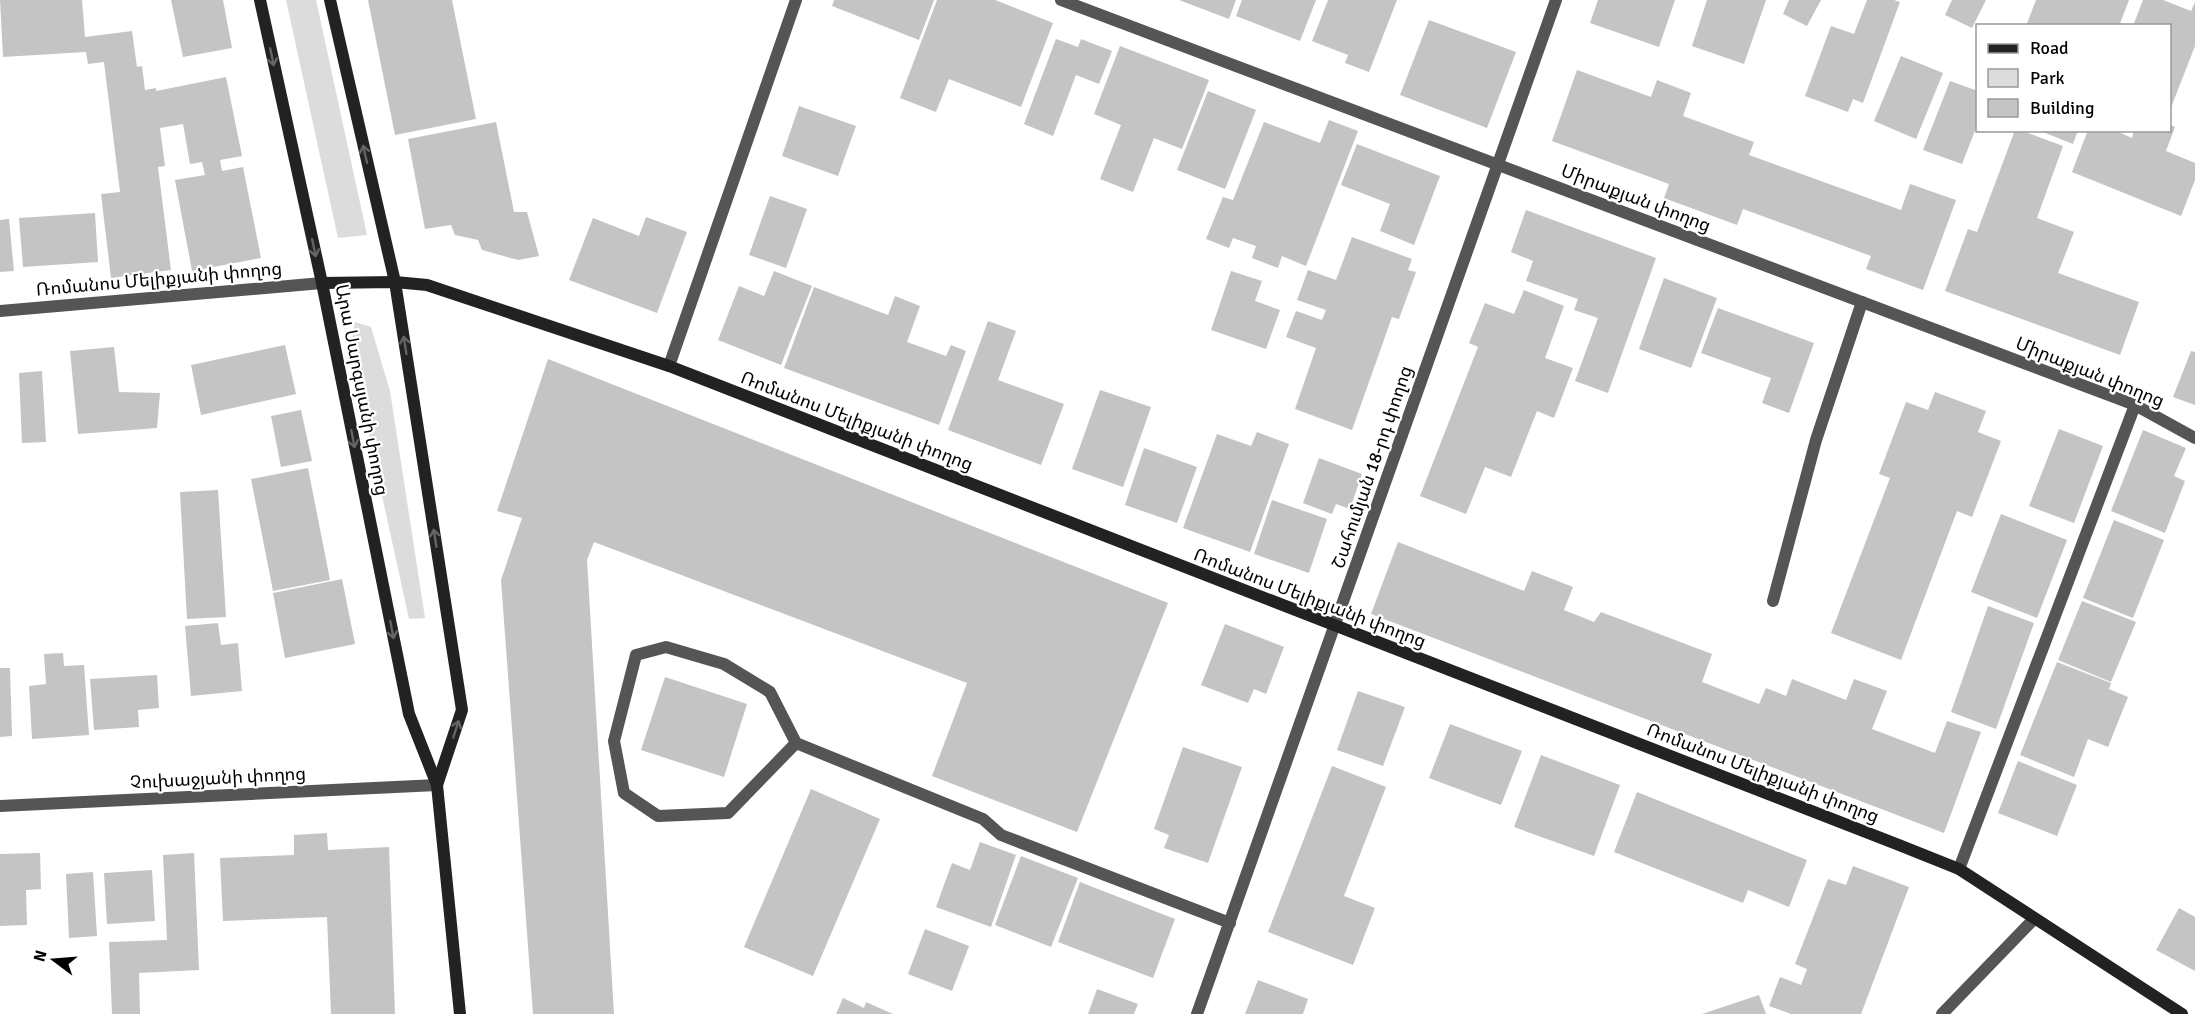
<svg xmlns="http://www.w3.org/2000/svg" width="2195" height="1014" font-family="Signika,'Noto Sans Armenian',sans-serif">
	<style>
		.green { fill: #dcdcdc }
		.building { fill: #c4c4c4 }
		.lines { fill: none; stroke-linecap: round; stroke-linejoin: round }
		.lane { stroke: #555; stroke-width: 12 }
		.street { stroke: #555; stroke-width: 12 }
		.secondary { stroke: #222; stroke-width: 12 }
		.oneway { stroke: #646464 }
		.labels { text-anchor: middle; stroke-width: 4.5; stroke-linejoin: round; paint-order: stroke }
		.street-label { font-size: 18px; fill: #000; stroke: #fff }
	</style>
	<rect width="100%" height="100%" fill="#fff"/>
	<g class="green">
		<polygon points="286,0 316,0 367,235 338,238"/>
		<polygon points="355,322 371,327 390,391 425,618 409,619 350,349"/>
	</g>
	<g class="building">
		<polygon points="0,0 82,0 85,37 132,31 137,67 142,66 145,90 156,88 156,91 226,77 242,156 220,160 222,171 243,167 261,258 192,271 175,180 205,175 202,162 190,164 183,124 160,128 165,166 158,167 171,270 111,278 101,194 120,192 104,62 88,64 86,52 3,57"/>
		<polygon points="171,0 223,0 232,48 183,57"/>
		<polygon points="368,0 452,0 476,119 395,135"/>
		<polygon points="834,0 934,0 919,40 832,6"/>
		<polygon points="937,0 995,0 1053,23 1021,107 949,79 936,112 900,98"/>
		<polygon points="1179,0 1236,0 1229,19"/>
		<polygon points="1242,0 1316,0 1300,41 1236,16"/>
		<polygon points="1328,0 1397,0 1369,72 1345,63 1348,55 1312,41"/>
		<polygon points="1598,0 1675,0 1659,47 1590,23"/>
		<polygon points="1707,0 1766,0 1744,64 1692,46"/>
		<polygon points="1789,0 1821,0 1807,26 1783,14"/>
		<polygon points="1867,0 1894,0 1900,2 1863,103 1853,99 1848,112 1805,96 1831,26 1854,34"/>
		<polygon points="1952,0 1986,0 1972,28 1945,15"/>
		<polygon points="2036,0 2129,0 2119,26 2026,26"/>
		<polygon points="2143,0 2163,0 2191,11 2195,2 2195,46 2170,110 2170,26 2133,26"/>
		<polygon points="1429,20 1516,52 1487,128 1400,95"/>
		<polygon points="1056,39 1078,47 1081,39 1112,51 1099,84 1076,75 1053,136 1024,124"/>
		<polygon points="1120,46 1209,80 1182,149 1154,138 1133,192 1100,179 1121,125 1094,114"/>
		<polygon points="1901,56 1943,73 1916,139 1874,121"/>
		<polygon points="1577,70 1651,97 1657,80 1691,93 1683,116 1754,142 1749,155 1901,210 1910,184 1956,200 1923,290 1866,269 1871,256 1743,209 1737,225 1664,198 1669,184 1552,141"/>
		<polygon points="1950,81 1978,91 1978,123 1962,164 1923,150"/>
		<polygon points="1208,91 1256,110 1225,189 1177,170"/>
		<polygon points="799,106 856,126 838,176 782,156"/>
		<polygon points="1329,120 1358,131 1306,266 1282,256 1278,268 1252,258 1256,246 1233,238 1229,248 1206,239 1223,197 1233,200 1264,122 1320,143"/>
		<polygon points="496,122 514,212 527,212 539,256 518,260 482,250 478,240 455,235 451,225 425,229 408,139"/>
		<polygon points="2170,125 2175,127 2166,151 2195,163 2195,180 2181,216 2072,172 2088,130 2114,130 2132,138 2134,130 2170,130"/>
		<polygon points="2015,130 2020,130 2063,146 2037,218 2074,232 2058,273 2139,302 2120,355 1945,291 1968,229 1977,232"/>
		<polygon points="2038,130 2078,130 2073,144"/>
		<polygon points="1357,144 1440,176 1414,245 1380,231 1390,204 1341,185"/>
		<polygon points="770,196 807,209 786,268 749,255"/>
		<polygon points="1526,210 1656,258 1608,393 1575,381 1598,318 1574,310 1578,299 1526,281 1533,261 1511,252"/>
		<polygon points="95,213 98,262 23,267 19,218"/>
		<polygon points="646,217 687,232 657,313 569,280 593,218 639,236"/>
		<polygon points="9,219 14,271 0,272 0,220"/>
		<polygon points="1352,237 1412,259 1408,270 1416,272 1399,319 1392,317 1352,430 1295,409 1316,348 1286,337 1296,311 1322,320 1326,310 1297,300 1308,270 1336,280"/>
		<polygon points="774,271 812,286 781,365 718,340 739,286 764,296"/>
		<polygon points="1231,271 1262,281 1255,301 1280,310 1266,349 1211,330"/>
		<polygon points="1664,278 1717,298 1691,368 1639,349"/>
		<polygon points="814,287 888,315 895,296 920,306 907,342 946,356 951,345 966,351 939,425 784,368"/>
		<polygon points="1524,290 1564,306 1545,358 1573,368 1554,418 1537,411 1511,477 1485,467 1466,514 1420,496 1478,347 1469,343 1485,303 1514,314"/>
		<polygon points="1718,308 1814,343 1789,413 1762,403 1771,378 1701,353"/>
		<polygon points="988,321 1016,331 998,380 1064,404 1041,465 948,430"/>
		<polygon points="285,345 296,394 201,415 191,365"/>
		<polygon points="114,347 119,392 160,393 157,428 78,434 70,351"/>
		<polygon points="2191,351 2195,352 2195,405 2173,397"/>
		<polygon points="548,359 1168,603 1077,832 932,776 967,683 594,542 587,560 614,1014 533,1014 501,580 522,518 497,511"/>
		<polygon points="42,371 46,442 22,443 19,373"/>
		<polygon points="1100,390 1151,407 1123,487 1072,469"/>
		<polygon points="1935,392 1986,411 1978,432 2001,441 1972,517 1957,511 1901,660 1831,633 1890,478 1879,474 1906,402 1928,410"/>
		<polygon points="301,410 312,461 281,467 271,416"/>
		<polygon points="2059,429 2103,446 2074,523 2029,506"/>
		<polygon points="2143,430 2186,448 2174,476 2185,481 2165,533 2111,511"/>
		<polygon points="1257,432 1289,444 1250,552 1183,528 1217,434 1251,446"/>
		<polygon points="1144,448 1197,467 1177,523 1125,505"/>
		<polygon points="1319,458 1362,474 1350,509 1336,504 1332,514 1303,503"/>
		<polygon points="308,468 330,580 273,591 251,479"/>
		<polygon points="218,490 226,617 187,619 180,492"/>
		<polygon points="1272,500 1327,519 1309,573 1254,554"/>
		<polygon points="2001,514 2067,540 2037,618 1971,592"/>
		<polygon points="2114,520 2164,540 2133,618 2083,598"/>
		<polygon points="1398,542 1524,591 1532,571 1573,587 1564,610 1594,622 1601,612 1712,654 1702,682 1759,704 1766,688 1786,696 1792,679 1846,700 1854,679 1887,691 1872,729 1935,753 1947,721 1981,732 1944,833 1371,614"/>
		<polygon points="342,579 355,644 285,658 273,593"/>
		<polygon points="2082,601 2136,622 2111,682 2058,660"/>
		<polygon points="1988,606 2034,623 1996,729 1951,712"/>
		<polygon points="218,623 221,645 238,643 242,691 191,696 185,626"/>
		<polygon points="1225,624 1284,647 1266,694 1254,689 1248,703 1201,685"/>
		<polygon points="63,653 64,666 84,665 89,735 32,739 29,686 46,684 44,654"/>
		<polygon points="2057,662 2111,683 2109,689 2128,697 2108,747 2088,739 2074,777 2020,755"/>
		<polygon points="0,668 10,668 12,736 0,737"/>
		<polygon points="157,675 159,708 138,710 139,727 94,730 90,679"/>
		<polygon points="665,677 747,704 724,777 641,750"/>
		<polygon points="1358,691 1405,707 1383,766 1337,750"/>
		<polygon points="1450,724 1522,751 1501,805 1429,778"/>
		<polygon points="1183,747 1242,767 1208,863 1164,848 1169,835 1154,829"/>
		<polygon points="1541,755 1620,785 1594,856 1514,827"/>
		<polygon points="2018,761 2077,785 2057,836 1998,813"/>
		<polygon points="1332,766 1386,787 1344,896 1375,908 1353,965 1268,932"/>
		<polygon points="811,789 880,819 813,976 744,947"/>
		<polygon points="1637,792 1807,860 1789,907 1748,890 1743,903 1614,852"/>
		<polygon points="327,833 328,850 389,847 395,1014 331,1014 327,917 223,921 220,858 294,855 294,835"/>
		<polygon points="980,842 1016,855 991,927 936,907 952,863 970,870"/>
		<polygon points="40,853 41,889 26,890 27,925 0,926 0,854"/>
		<polygon points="194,853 199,970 139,973 140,1014 112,1014 109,942 167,940 163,855"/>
		<polygon points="1021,856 1078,878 1051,947 995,925"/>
		<polygon points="1853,866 1909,887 1861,1014 1791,1014 1769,1006 1780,977 1801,985 1807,969 1795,964 1828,879 1846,885"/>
		<polygon points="152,870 155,921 107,924 104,873"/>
		<polygon points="93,872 97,936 69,938 66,874"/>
		<polygon points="1080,882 1175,919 1153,978 1058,942"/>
		<polygon points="2179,908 2195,917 2195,971 2156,950"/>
		<polygon points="925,929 969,946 952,991 908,974"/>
		<polygon points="1258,980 1308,999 1303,1014 1245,1014"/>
		<polygon points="1097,989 1138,1004 1134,1014 1088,1014"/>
		<polygon points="1759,995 1766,1014 1702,1014"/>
		<polygon points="843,998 864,1008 866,1002 893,1014 836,1014"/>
	</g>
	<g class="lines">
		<g class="lane">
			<polyline points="1773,601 1816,440 1862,302"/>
			<polyline points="796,743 728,813 658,816 624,793 614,741 636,655 666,647 724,664 770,692 796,743 983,819 1001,835 1230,923"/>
		</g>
		<g class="street">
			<polyline points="1061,0 2135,405 2195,438"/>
			<polyline points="0,311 322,283"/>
			<polyline points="669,366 796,0"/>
			<polyline points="0,806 437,785"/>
			<polyline points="1959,869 2135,405"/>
			<polyline points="1197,1014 1556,0"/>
			<polyline points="1942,1014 2034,919"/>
		</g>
		<g class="secondary">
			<polyline points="260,0 322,283 409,714 437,785 460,1014"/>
			<polyline points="330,0 395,282 462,710 437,785"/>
			<polyline points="322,283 395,282 427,285 669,366 1899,845 1959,869 2182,1014"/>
		</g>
	</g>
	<defs><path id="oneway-shaft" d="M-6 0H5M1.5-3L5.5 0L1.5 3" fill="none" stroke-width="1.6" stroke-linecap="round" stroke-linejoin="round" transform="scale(1.5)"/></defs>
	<g class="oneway">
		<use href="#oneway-shaft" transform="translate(272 57) rotate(78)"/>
		<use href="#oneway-shaft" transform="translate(365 154) rotate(-103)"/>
		<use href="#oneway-shaft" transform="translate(314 248) rotate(78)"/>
		<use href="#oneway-shaft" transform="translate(405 345) rotate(-99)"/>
		<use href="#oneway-shaft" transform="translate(353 439) rotate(79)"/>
		<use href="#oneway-shaft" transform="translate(435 538) rotate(-99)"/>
		<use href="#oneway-shaft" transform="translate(392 630) rotate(79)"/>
		<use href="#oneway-shaft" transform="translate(456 729) rotate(-72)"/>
	</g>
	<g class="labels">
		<g class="street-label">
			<text transform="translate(1636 198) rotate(21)" y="6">Միրաքյան փողոց</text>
			<text transform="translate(159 279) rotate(-5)" y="6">Ռոմանոս Մելիքյանի փողոց</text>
			<text transform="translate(2090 372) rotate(22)" y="6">Միրաքյան փողոց</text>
			<text transform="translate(362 390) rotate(79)" y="6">Արա Սարգսյանի փողոց</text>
			<text transform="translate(857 421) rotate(21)" y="6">Ռոմանոս Մելիքյանի փողոց</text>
			<text transform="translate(1372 467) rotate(-71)" y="6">Շահումյան 18-րդ փողոց</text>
			<text transform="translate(1310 598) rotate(21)" y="6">Ռոմանոս Մելիքյանի փողոց</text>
			<text transform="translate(1763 773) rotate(21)" y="6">Ռոմանոս Մելիքյանի փողոց</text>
			<text transform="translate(218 778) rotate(-3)" y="6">Չուխաջյանի փողոց</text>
		</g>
	</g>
	<rect x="1976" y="24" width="195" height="108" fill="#ffffff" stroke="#999999" stroke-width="1.5"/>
	<rect x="1988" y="44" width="30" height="9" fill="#222222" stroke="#999999" stroke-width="1.5"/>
	<text x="2030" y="54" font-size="18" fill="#000000">Road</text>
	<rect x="1988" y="69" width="30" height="18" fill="#dcdcdc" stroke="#999999" stroke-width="1.5"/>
	<text x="2030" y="84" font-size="18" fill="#000000">Park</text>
	<rect x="1988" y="99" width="30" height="18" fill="#c4c4c4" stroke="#999999" stroke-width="1.5"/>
	<text x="2030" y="114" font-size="18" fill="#000000">Building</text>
	<g transform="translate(54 960) rotate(286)" stroke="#ffffff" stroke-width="4.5" paint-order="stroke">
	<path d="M0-4.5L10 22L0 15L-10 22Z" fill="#000000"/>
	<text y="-9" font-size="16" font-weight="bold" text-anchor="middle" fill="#000000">N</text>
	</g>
</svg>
